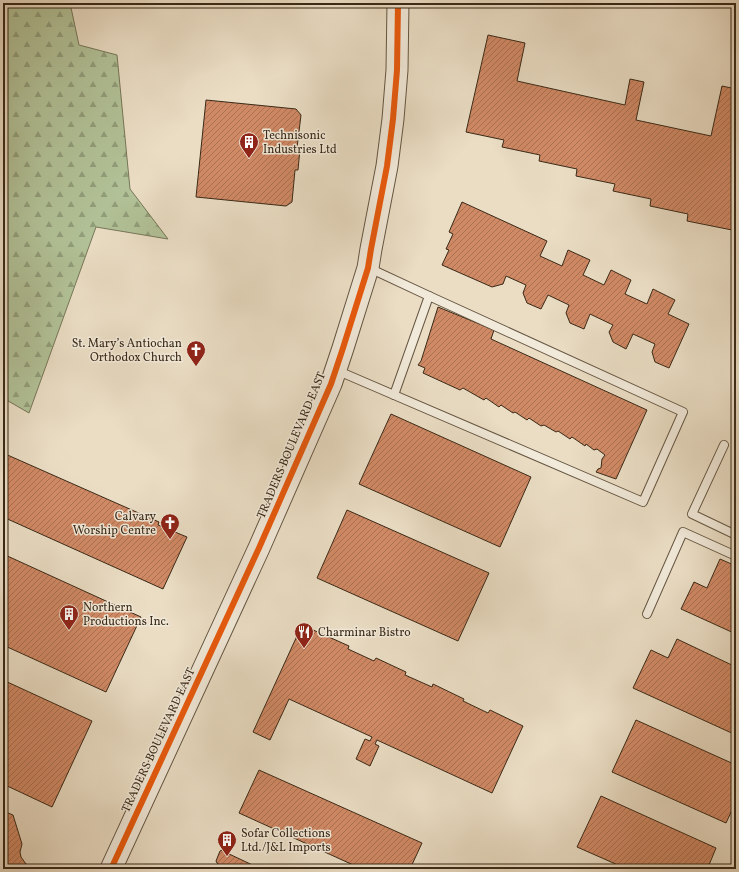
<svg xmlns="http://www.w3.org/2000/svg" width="739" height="872" font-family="Vollkorn,serif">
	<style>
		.forest { fill: url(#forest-firs); stroke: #767658 }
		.building { fill: url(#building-hatch); stroke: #392917 }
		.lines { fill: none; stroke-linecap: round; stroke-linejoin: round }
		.service-casing { stroke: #655642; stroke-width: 10 }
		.tertiary-casing { stroke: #655642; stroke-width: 23 }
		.service { stroke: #f1e9d9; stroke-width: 8 }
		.tertiary { stroke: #f1e9d9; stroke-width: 21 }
		.cycleway-casing { stroke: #f1e9d9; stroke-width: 8 }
		.cycleway { stroke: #e8590c; stroke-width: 6 }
		.labels { text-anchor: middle; stroke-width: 3; stroke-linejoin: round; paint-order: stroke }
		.poi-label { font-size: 12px; fill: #392917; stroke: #f1e9d9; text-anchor: start }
		.street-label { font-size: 12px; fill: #392917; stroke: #f1e9d9 }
	</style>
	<defs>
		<pattern id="forest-firs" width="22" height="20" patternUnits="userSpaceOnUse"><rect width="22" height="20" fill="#b2c298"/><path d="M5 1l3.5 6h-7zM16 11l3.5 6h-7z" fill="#929e7b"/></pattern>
		<pattern id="building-hatch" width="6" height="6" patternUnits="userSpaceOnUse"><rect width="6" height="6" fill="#d08965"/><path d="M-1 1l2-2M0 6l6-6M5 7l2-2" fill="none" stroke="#aa7052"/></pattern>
	</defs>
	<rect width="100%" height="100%" fill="#eaddc4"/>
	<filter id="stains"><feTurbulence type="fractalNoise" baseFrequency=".005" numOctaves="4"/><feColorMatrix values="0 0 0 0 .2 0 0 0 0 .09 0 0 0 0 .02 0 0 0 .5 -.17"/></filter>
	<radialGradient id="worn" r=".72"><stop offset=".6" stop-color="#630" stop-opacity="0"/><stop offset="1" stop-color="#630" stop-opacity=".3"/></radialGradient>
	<polygon class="forest" points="3,3 70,3 79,45 117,55 130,189 168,239 96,227 29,413 3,398"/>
	<g class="building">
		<polygon points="255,3 309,3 306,6 302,7"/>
		<polygon points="488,35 525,43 517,81 625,105 630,79 644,82 636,120 711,136 722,86 736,89 736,213 732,230 687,221 688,214 650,206 651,199 613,191 615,184 576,176 577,169 539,161 540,155 502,147 504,140 466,132"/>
		<polygon points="206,100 296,109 301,115 297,148 300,149 298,170 295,170 292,202 286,206 196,197"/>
		<polygon points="462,202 547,241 540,256 562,266 568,250 590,260 583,275 604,285 611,270 631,280 625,294 647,304 653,289 675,300 668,314 689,324 669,368 655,362 652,352 655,344 633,334 626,349 613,342 609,332 613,325 590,314 584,329 570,323 566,313 569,305 548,295 541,309 527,303 523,293 526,285 506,276 503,284 492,287 442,265 449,250 446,249 453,234 449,232"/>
		<polygon points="438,307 494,330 491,339 647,410 616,479 596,472 598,469 601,468 602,459 605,455 597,449 594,450 586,444 585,446 572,437 570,439 558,431 556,432 544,425 541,426 529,418 527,420 515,412 513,413 501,405 499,407 486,398 484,400 463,388 460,390 423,373 425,368 418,365 421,361"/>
		<polygon points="391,414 531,477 500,547 359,484"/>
		<polygon points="3,453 159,522 158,525 187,537 163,589 3,517"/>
		<polygon points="347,510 489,573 458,641 317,578"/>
		<polygon points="3,554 141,617 106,692 3,645"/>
		<polygon points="720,559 736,566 736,634 681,609 694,582 707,588"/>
		<polygon points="302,625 349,646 348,649 374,661 376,658 406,672 405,675 432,687 433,684 464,699 463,701 488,713 490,710 523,726 492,793 377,740 375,744 379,746 370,766 356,759 365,739 370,741 372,737 289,699 270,740 253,732"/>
		<polygon points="677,639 736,667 736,735 633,688 651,650 668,658"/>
		<polygon points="3,680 92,721 52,807 3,784"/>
		<polygon points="636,720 736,765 736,809 733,808 726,823 612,772"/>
		<polygon points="259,770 422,843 410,869 362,869 239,813"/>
		<polygon points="601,796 716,848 709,865 718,869 627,869 577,847"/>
		<polygon points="3,811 13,815 22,844 20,852 21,857 26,864 36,869 3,869"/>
		<polygon points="222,850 227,853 261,869 219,869 221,866 217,863 216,861 220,851"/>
	</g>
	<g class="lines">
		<defs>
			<g id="service">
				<polyline points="336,370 643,502 683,412 429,296 369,268"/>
				<polyline points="394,395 429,296"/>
				<polyline points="724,445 692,514 736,535"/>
				<polyline points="647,614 683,532 736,556"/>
			</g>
			<polyline id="tertiary" points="111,869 259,548 331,384 343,348 368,268 371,249 387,166 393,119 397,70 398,3"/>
		</defs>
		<use href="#service" class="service-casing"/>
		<use href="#tertiary" class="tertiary-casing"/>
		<use href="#service" class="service"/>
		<use href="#tertiary" class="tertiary"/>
		<defs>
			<polyline id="cycleway" points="111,869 259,548 331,384 343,348 368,268 371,249 387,166 393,119 397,70 398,3"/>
		</defs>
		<use href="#cycleway" class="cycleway-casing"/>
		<use href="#cycleway" class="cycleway"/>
	</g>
	<defs>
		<symbol id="building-pin" viewBox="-11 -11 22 30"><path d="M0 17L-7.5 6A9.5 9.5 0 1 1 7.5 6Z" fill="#8f2418" stroke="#f1e9d9"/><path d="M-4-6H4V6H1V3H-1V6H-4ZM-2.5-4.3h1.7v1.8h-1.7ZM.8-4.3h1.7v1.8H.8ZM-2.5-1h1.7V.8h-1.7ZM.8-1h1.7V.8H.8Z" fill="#fff"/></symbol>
		<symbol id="church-pin" viewBox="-11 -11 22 30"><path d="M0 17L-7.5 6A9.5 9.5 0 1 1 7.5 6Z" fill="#8f2418" stroke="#f1e9d9"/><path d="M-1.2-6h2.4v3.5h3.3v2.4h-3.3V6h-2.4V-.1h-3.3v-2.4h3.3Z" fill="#fff"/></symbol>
		<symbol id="restaurant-pin" viewBox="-11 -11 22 30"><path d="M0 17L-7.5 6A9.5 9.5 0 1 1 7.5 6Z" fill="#8f2418" stroke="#f1e9d9"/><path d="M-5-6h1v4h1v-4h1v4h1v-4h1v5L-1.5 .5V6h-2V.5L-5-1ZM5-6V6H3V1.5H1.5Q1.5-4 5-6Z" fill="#fff"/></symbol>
	</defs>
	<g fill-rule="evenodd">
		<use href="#building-pin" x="238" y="131" width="22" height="30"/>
		<use href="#church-pin" x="185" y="339" width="22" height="30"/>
		<use href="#church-pin" x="159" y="512" width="22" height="30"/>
		<use href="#building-pin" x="58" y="603" width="22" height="30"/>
		<use href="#restaurant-pin" x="293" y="621" width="22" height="30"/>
		<use href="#building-pin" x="216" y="829" width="22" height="30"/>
	</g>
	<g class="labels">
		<g class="poi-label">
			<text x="263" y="139">Technisonic<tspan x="263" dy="14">Industries Ltd</tspan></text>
			<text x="182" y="347" text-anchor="end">St. Mary’s Antiochan<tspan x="182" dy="14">Orthodox Church</tspan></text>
			<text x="156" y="520" text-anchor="end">Calvary<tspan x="156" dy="14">Worship Centre</tspan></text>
			<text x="83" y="611">Northern<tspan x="83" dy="14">Productions Inc.</tspan></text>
			<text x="318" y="636">Charminar Bistro</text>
			<text x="241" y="837">Sofar Collections<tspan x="241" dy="14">Ltd./J&amp;L Imports</tspan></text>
		</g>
		<g class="street-label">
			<text transform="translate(291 445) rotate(-67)" y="4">TRADERS BOULEVARD EAST</text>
			<text transform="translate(158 740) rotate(-65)" y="4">TRADERS BOULEVARD EAST</text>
		</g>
	</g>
	<rect width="739" height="872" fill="none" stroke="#eaddc4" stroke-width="16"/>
	<rect x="4" y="4" width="731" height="864" fill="none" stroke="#392917" stroke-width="2"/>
	<rect x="8" y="8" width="723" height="856" fill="none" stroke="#392917"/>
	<rect width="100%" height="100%" filter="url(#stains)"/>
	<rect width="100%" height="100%" fill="url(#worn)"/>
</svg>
